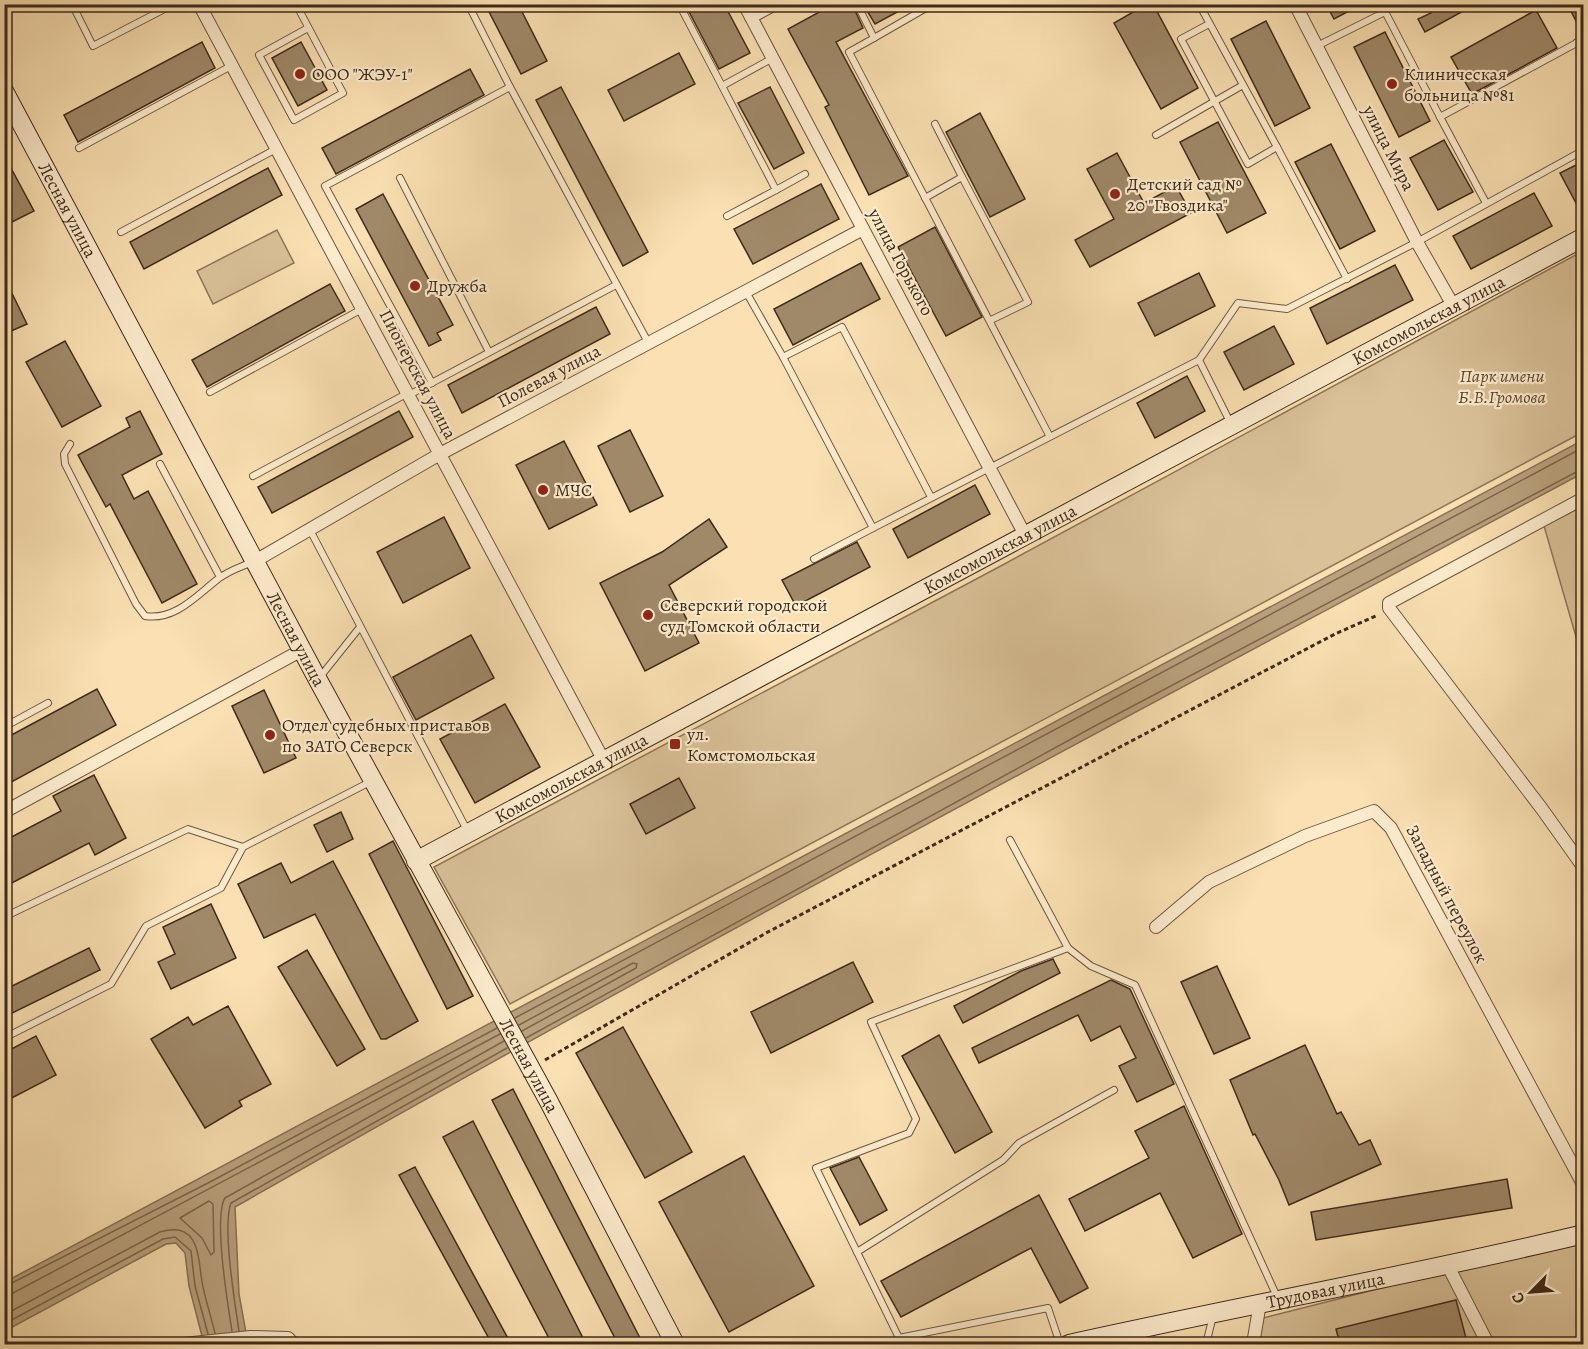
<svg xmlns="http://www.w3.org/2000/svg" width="1588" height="1349" font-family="Alegreya,serif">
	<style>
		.green { fill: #dac198; stroke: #8c7659; stroke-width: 1.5 }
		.water { fill: #baa27e; stroke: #887256; stroke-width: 1.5 }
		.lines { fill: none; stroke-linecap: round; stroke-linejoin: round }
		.shore { stroke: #7c664c; stroke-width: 1.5 }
		.building { fill: #a08969; stroke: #3e2a1a; stroke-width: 1.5 }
		.lane-casing { stroke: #6d5840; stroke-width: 8 }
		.street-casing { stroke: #6d5840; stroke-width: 14 }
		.secondary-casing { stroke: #3e2a1a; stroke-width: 20 }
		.path { stroke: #3e2a1a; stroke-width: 3; stroke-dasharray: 4.5 3; stroke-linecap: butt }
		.lane { stroke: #fcebcd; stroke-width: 6 }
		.street { stroke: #fcebcd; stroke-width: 12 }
		.secondary { stroke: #fcebcd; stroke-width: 18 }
		.poi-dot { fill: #8f2418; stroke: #fcebcd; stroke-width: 2 }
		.labels { text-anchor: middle; stroke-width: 4.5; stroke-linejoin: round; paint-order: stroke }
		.poi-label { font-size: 18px; fill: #3e2a1a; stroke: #fcebcd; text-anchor: start }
		.street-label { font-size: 18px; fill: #3e2a1a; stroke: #fcebcd }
		.park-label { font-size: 18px; font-style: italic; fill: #5d4833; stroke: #fcebcd }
	</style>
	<rect width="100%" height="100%" fill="#fae0b2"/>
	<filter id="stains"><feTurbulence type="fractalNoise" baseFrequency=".00333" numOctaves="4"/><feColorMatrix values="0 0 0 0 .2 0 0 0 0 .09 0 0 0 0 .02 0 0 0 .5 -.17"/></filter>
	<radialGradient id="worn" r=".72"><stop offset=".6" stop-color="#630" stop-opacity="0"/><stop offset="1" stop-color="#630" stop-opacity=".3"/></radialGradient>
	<g class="green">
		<polygon points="277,230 294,263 213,304 197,271"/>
		<polygon points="1583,251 1583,432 510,1004 434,867 997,568"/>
		<polygon points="1583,506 1583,661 1544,526"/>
		<polygon points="1583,1237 1583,1344 1248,1344 1251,1321"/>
	</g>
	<path class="water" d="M1583,440V473C1132,714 680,953 235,1207L239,1294L248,1344H204L189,1286L185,1253L176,1243L166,1244L5,1331V1282Z"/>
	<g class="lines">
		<g class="shore">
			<polyline points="515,1018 1584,447"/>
			<polyline points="519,1025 633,963 637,964 636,968 522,1031"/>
			<polyline points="526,1038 1093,727 1584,468"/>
			<polygon points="209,1201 213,1204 214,1252 211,1255 202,1238 180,1218"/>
			<polyline points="4,1287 210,1182 497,1028"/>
			<polyline points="4,1295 13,1293 500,1034"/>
			<path d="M4,1315L160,1232C199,1220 198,1256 202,1282C205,1299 211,1316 215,1333"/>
			<polyline points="4,1324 163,1239 175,1237 191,1251 195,1286 208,1334"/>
			<path d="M232,1331C228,1306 213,1217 225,1198L504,1041"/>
			<path d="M239,1331C235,1304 222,1226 231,1203L507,1048"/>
		</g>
	</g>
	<g class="building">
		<polygon points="485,4 518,4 547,61 521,74"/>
		<polygon points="685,4 724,4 750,53 719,69"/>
		<polygon points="834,4 852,4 863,28 836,42 908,176 869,195 825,107 829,105 788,29"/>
		<polygon points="863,4 912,4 875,24"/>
		<polygon points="1147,4 1153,4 1198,88 1161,109 1114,23"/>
		<polygon points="1326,4 1362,4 1334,19"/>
		<polygon points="1426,4 1476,4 1425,32 1418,19 1431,13"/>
		<polygon points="1567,4 1584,4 1584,34 1583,34"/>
		<polygon points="1536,10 1557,48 1472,94 1451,57"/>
		<polygon points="1266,21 1310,108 1275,126 1231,39"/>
		<polygon points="1385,32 1430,121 1399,137 1354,47"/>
		<polygon points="202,42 215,68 78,142 64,115"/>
		<polygon points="301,42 327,90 298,106 272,58"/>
		<polygon points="679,53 695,84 624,121 608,90"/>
		<polygon points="470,69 484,95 336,174 322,148"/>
		<polygon points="561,87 648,252 623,266 536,100"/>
		<polygon points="770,87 804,153 774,169 738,103"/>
		<polygon points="980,113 1025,199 990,217 946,132"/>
		<polygon points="1218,122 1266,213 1227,233 1180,142"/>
		<polygon points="1444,140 1473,192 1438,210 1410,158"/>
		<polygon points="1331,144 1375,231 1340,249 1295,162"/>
		<polygon points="1117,153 1144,203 1176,186 1191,213 1090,267 1075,240 1114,219 1087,169"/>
		<polygon points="4,155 34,211 4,226"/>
		<polygon points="1584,161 1584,218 1560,173"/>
		<polygon points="268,168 282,195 144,269 130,242"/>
		<polygon points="821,184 839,219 753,264 734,229"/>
		<polygon points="1534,193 1552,226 1471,269 1453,236"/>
		<polygon points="383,194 453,325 437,333 441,340 429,346 356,209"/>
		<polygon points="935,227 982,317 946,336 898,247"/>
		<polygon points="861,263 880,299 793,345 774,309"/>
		<polygon points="1395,265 1413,300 1327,344 1310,308"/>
		<polygon points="1199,273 1215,306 1155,336 1138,303"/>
		<polygon points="4,277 27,324 4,334"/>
		<polygon points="330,284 345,311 207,387 192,360"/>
		<polygon points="596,307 610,334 462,413 448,385"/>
		<polygon points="1274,326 1294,364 1244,390 1224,352"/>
		<polygon points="65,341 101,406 62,427 26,362"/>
		<polygon points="1187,376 1205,411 1155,438 1137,403"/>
		<polygon points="140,411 162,454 122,475 134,499 148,491 197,584 162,603 110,504 106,507 78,455 130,427 126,418"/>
		<polygon points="399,411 413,437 272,513 258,487"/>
		<polygon points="630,430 663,496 630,512 598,446"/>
		<polygon points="564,441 597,505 549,529 516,465"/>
		<polygon points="975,485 990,514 908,558 893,529"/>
		<polygon points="444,517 470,568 403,603 377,552"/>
		<polygon points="709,519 727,547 669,585 699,643 645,671 600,583 662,552"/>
		<polygon points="857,542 870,567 796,606 782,580"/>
		<polygon points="471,635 494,678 416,720 393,677"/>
		<polygon points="97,689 116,725 4,786 4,739"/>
		<polygon points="264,690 296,758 264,773 232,706"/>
		<polygon points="505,704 540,767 475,803 440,739"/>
		<polygon points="94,775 126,838 95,855 89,843 4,887 4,841 61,811 53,796"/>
		<polygon points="679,778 695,808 646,834 630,804"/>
		<polygon points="341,812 353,839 327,852 314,825"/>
		<polygon points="393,841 473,996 447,1009 369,854"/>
		<polygon points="333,861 418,1021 386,1039 381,1039 315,914 264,938 238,884 281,863 291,883"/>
		<polygon points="211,904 236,958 171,989 158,962 175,954 163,927"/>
		<polygon points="89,948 100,970 4,1017 4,990"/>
		<polygon points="307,950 365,1049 337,1066 278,967"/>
		<polygon points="1053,959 1060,973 963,1023 954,1006 1021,971"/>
		<polygon points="853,962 873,1002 771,1053 751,1012"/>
		<polygon points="1217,966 1250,1038 1214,1054 1181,982"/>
		<polygon points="1111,980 1130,989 1174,1084 1137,1102 1119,1066 1136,1058 1120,1026 1091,1041 1078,1015 979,1063 972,1048"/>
		<polygon points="228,1006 271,1084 239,1101 242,1106 205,1128 151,1039 188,1017 193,1025"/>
		<polygon points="623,1027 692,1152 645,1178 576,1053"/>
		<polygon points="939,1035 992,1132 955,1153 902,1056"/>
		<polygon points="36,1036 56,1075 4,1102 4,1053"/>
		<polygon points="1305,1045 1337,1114 1341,1112 1359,1145 1370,1140 1381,1164 1289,1205 1279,1180 1255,1134 1253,1135 1230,1080"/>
		<polygon points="513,1089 643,1344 618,1344 492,1100"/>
		<polygon points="1184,1106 1242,1234 1193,1258 1160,1193 1085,1231 1069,1199 1149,1158 1135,1131"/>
		<polygon points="473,1121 586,1344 552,1344 443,1137"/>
		<polygon points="744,1156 814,1286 729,1332 659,1202"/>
		<polygon points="859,1157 887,1210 860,1225 830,1168"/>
		<polygon points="415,1167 511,1344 492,1344 399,1175"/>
		<polygon points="1507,1179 1512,1208 1316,1240 1311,1212"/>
		<polygon points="1039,1195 1088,1288 1060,1303 1031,1248 901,1317 881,1281"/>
		<polygon points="1456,1300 1466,1338 1439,1344 1340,1344 1336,1329"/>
	</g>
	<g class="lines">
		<defs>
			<g id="lane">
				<polyline points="72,4 93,46 174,4"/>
				<polyline points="296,4 343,93 294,120 259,55 308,28"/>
				<polyline points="679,4 722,86"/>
				<polyline points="857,4 874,38 849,52 1049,435"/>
				<polyline points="1199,4 1277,147 1248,164 1181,39 1209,24"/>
				<polyline points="1381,4 1440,117"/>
				<polyline points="874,38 933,4"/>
				<polyline points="1577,42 1584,54"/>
				<polyline points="1317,46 1385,12"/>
				<polyline points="510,87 649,344"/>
				<polyline points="935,124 962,177"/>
				<polyline points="1156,135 1243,85"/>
				<polyline points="1277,147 1347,279"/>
				<polyline points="79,148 231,66"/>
				<polyline points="400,178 489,352"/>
				<polyline points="776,190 805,174"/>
				<polyline points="925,198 962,177 1028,302 991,320"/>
				<polyline points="1486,203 1440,117 1584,39"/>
				<polyline points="727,216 776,190 722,86 773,58"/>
				<polyline points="121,232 276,149"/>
				<polyline points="745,290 783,357"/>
				<polyline points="432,383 325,186 510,87 468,4"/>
				<polyline points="210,392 362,309"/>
				<polyline points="409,395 616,285"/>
				<polyline points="1230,422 1199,360 1238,303 1287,309 1417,242 1584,150"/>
				<path d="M70,444L64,454L65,464L136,604L145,616C175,621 197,595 218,579C228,571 241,567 252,562"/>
				<polyline points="160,464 220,577"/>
				<polyline points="253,476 408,393"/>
				<polyline points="931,497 842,327 783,357 873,528 1199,360"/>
				<polyline points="310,530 468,832"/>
				<polyline points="814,559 873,528"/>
				<polyline points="320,677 360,627"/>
				<polyline points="4,727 48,703"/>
				<polyline points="1010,840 1068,948 871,1022 916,1119 909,1133 816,1168 899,1338 1048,1308 1060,1344"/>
				<polyline points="4,917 188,829 243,847 372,781"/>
				<polyline points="1068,948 1091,966 1135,985 1278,1299"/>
				<polyline points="4,1038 111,984 146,926 221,888 243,847"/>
				<polyline points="857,1252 1003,1160 1019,1143 1114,1090"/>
				<polyline points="1206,1344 1213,1316"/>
			</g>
			<g id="street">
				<polyline points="199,4 604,761"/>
				<polyline points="744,4 1025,535"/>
				<polyline points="1295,4 1417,242 1454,307"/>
				<polyline points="751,17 775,4"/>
				<polyline points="1584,498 1389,603 1389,608 1542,809 1584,868"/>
				<polyline points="255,561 440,454 863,229"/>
				<polyline points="4,812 302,650"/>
				<polyline points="1156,927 1209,882 1305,836 1374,811 1391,828 1584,1186"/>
				<polyline points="1448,1266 1488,1344"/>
				<polyline points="183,1344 251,1337 288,1338 294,1344"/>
				<polyline points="1253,1344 1260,1303"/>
			</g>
			<g id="secondary">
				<path id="s1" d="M4,91L318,680L548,1100L675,1344"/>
				<path id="s2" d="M416,861L1584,237"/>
				<path id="s3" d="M1069,1344C1240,1306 1413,1275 1584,1234"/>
			</g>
		</defs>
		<use href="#lane" class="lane-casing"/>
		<use href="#street" class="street-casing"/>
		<use href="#secondary" class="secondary-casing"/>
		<polyline class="path" points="545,1060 766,933 1335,634 1378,615"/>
		<use href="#lane" class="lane"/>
		<use href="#street" class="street"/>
		<use href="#secondary" class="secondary"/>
	</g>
	<g class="poi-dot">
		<circle cx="300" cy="74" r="6"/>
		<circle cx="1392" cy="84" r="6"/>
		<circle cx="1115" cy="194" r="6"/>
		<circle cx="415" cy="286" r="6"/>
		<circle cx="543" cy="490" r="6"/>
		<circle cx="648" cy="615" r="6"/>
		<circle cx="270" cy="735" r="6"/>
		<rect x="669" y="738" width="12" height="12" rx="3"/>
	</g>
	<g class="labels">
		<g class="poi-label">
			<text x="312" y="80">ООО "ЖЭУ-1"</text>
			<text x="1404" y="80">Клиническая<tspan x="1404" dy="21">больница №81</tspan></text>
			<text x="1127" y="190">Детский сад №<tspan x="1127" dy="21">20 "Гвоздика"</tspan></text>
			<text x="427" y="292">Дружба</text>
			<text x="555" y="496">МЧС</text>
			<text x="660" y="611">Северский городской<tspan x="660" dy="21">суд Томской области</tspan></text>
			<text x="282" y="731">Отдел судебных приставов<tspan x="282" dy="21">по ЗАТО Северск</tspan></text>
			<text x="687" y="740">ул.<tspan x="687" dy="21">Комстомольская</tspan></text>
		</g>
		<g class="street-label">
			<text transform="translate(1389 148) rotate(63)" y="6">улица Мира</text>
			<text dy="6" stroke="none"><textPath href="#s1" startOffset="135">Лесная улица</textPath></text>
			<text transform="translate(901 262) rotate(62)" y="6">улица Горького</text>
			<text dy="6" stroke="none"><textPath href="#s2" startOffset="1148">Комсомольская улица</textPath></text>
			<text transform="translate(418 374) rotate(62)" y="6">Пионерская улица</text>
			<text transform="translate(549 376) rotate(-28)" y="6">Полевая улица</text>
			<text dy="6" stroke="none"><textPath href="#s2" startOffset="662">Комсомольская улица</textPath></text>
			<text dy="6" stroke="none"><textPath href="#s1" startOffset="621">Лесная улица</textPath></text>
			<text dy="6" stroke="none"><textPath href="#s2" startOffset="176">Комсомольская улица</textPath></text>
			<text transform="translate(1447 894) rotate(62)" y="6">Западный переулок</text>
			<text dy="6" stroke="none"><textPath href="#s1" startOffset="1107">Лесная улица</textPath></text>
			<text dy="6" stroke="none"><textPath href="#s3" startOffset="262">Трудовая улица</textPath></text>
		</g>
		<g class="park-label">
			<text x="1502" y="382">Парк имени<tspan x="1502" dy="21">Б.В.Громова</tspan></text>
		</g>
	</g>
	<rect width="1588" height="1349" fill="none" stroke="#fae0b2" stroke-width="24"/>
	<rect x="6" y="6" width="1576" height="1337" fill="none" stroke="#3e2a1a" stroke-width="3"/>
	<rect x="12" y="12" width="1564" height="1325" fill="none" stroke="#3e2a1a" stroke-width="1.5"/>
	<g transform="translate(1531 1292) rotate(245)" stroke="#fcebcd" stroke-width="4.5" paint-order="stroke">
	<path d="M0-4.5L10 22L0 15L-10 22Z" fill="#3e2a1a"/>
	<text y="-9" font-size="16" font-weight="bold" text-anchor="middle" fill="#3e2a1a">С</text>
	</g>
	<rect width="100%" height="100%" filter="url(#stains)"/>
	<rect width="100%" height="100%" fill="url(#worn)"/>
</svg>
